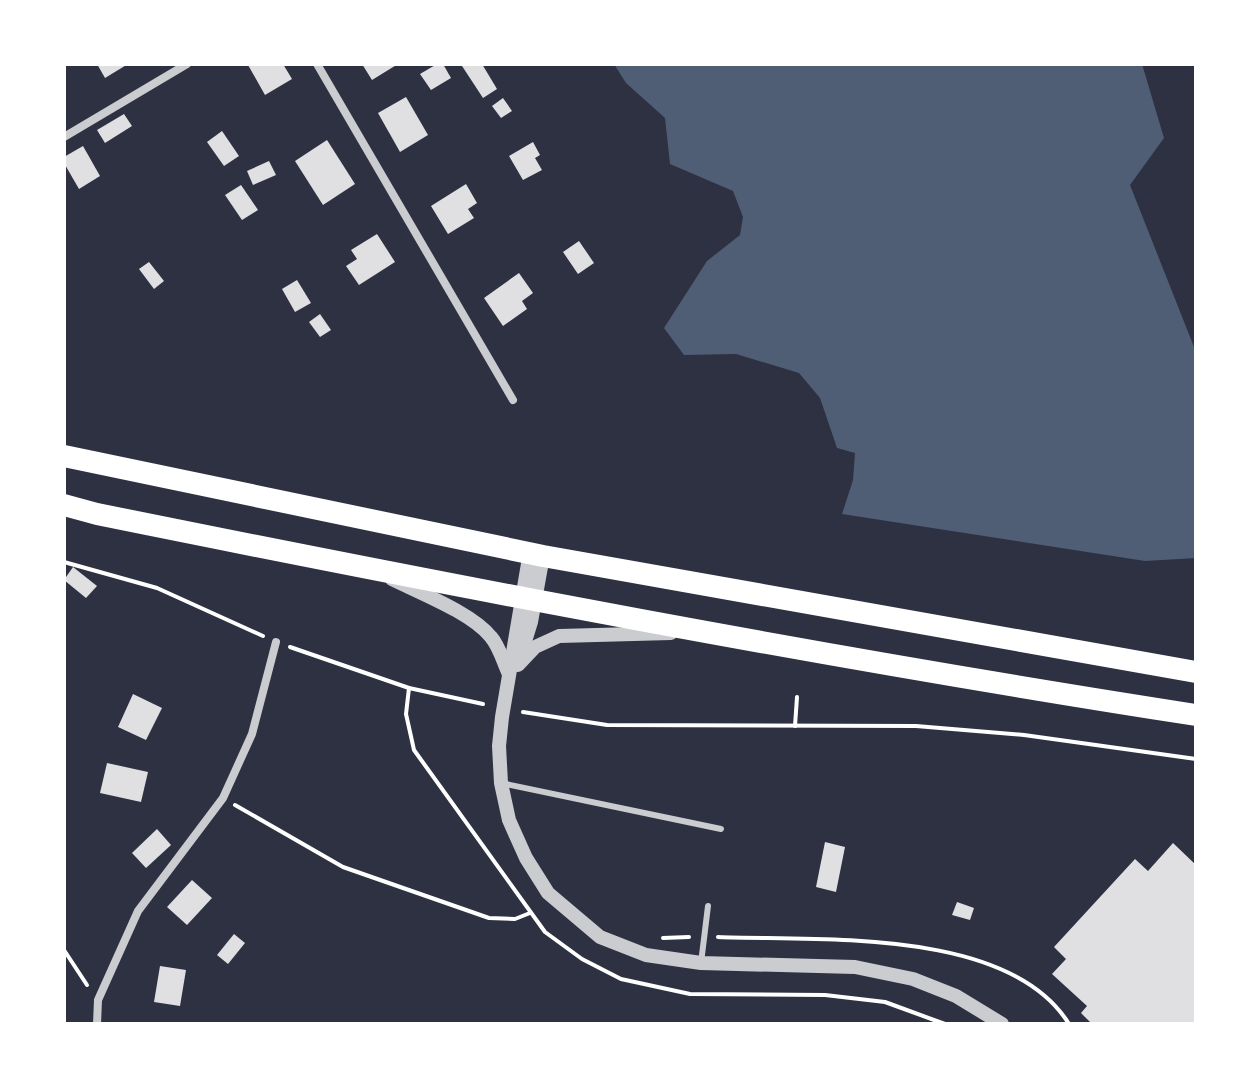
<svg xmlns="http://www.w3.org/2000/svg" width="1260" height="1088" font-family="Lora,serif">
	<style>
		.water { fill: #4f5d75 }
		.building { fill: #e0e0e3 }
		.lines { fill: none; stroke-linecap: round; stroke-linejoin: round }
		.path { stroke: #fff; stroke-width: 4 }
		.service { stroke: #caccd0; stroke-width: 6 }
		.minor { stroke: #caccd0; stroke-width: 8 }
		.tertiary { stroke: #caccd0; stroke-width: 14 }
		.trunk { stroke: #fff; stroke-width: 22 }
	</style>
	<rect width="100%" height="100%" fill="#2d3142"/>
	<polygon class="water" points="614,64 1142,64 1164,138 1130,185 1196,352 1196,558 1145,561 842,514 853,480 855,453 837,448 820,398 799,373 736,354 684,355 664,328 707,261 740,235 743,217 733,191 670,164 665,118 626,83"/>
	<g class="building">
		<polygon points="97,64 128,64 105,78"/>
		<polygon points="250,64 283,64 292,79 265,95 248,65"/>
		<polygon points="362,64 398,64 372,80"/>
		<polygon points="437,64 443,64 451,78 431,90 420,74"/>
		<polygon points="465,64 482,64 497,89 483,98 462,66"/>
		<polygon points="406,97 428,135 400,152 378,113"/>
		<polygon points="503,98 512,111 501,118 492,106"/>
		<polygon points="124,114 132,126 105,143 97,130"/>
		<polygon points="222,131 239,156 224,166 207,142"/>
		<polygon points="327,140 355,184 323,205 295,161"/>
		<polygon points="533,142 540,155 535,158 542,170 523,180 509,156"/>
		<polygon points="83,146 100,176 79,189 64,163 64,157"/>
		<polygon points="269,161 276,175 253,185 247,171"/>
		<polygon points="466,184 477,203 468,209 474,218 448,234 431,206"/>
		<polygon points="241,185 258,210 242,220 225,195"/>
		<polygon points="377,234 395,262 359,285 346,266 357,259 351,250"/>
		<polygon points="579,241 594,263 578,274 563,252"/>
		<polygon points="149,262 164,281 154,289 139,269"/>
		<polygon points="519,273 533,293 522,301 527,309 503,326 484,298"/>
		<polygon points="297,280 311,303 295,312 282,289"/>
		<polygon points="320,314 331,330 320,337 309,322"/>
		<polygon points="73,567 97,586 86,598 64,580"/>
		<polygon points="133,694 162,708 146,740 118,727"/>
		<polygon points="107,763 148,772 141,802 100,793"/>
		<polygon points="157,829 171,845 146,868 132,853"/>
		<polygon points="825,842 845,847 836,892 816,887"/>
		<polygon points="1173,843 1196,865 1196,1024 1092,1024 1081,1013 1087,1006 1052,974 1066,959 1054,947 1135,859 1148,871"/>
		<polygon points="192,880 212,898 187,925 167,907"/>
		<polygon points="957,902 974,908 970,920 952,915"/>
		<polygon points="234,934 245,943 228,964 217,955"/>
		<polygon points="160,966 186,970 180,1006 154,1002"/>
	</g>
	<g class="lines">
		<g class="path">
			<polyline points="64,562 157,588 263,636"/>
			<polyline points="290,647 409,688 483,704"/>
			<polyline points="409,688 406,714 414,750 545,932 582,959 621,979 690,994 825,995 885,1002 945,1024"/>
			<polyline points="523,712 607,725 916,726 1024,735 1196,759"/>
			<polyline points="795,726 797,697"/>
			<polyline points="235,805 343,867 489,918 515,919 530,913"/>
			<path d="M718,937C819,941 1009,927 1069,1024"/>
			<polyline points="663,938 689,937"/>
			<polyline points="64,950 87,985"/>
		</g>
		<g class="service">
			<polyline points="501,783 721,829"/>
			<polyline points="701,963 708,906"/>
		</g>
		<g class="minor">
			<polyline points="317,64 513,400"/>
			<polyline points="64,137 187,64"/>
			<polyline points="97,1024 98,1000 138,911 223,798 252,734 276,642"/>
		</g>
		<g class="tertiary">
			<polyline points="530,552 502,717 499,746 501,783 509,820 526,858 548,893 600,937 646,955 701,963 855,967 913,979 956,996 1002,1024"/>
			<path d="M392,579C420,593 472,613 491,637C499,646 503,661 508,672"/>
			<polyline points="519,661 531,622 543,556"/>
			<polyline points="518,665 535,647 559,636 671,633"/>
		</g>
		<g class="trunk">
			<polyline points="64,456 543,556 1196,672"/>
			<path d="M64,505L97,514C462,588 828,658 1196,715"/>
		</g>
	</g>
	<rect width="1260" height="1088" fill="none" stroke="#ffffff" stroke-width="132"/>
</svg>
